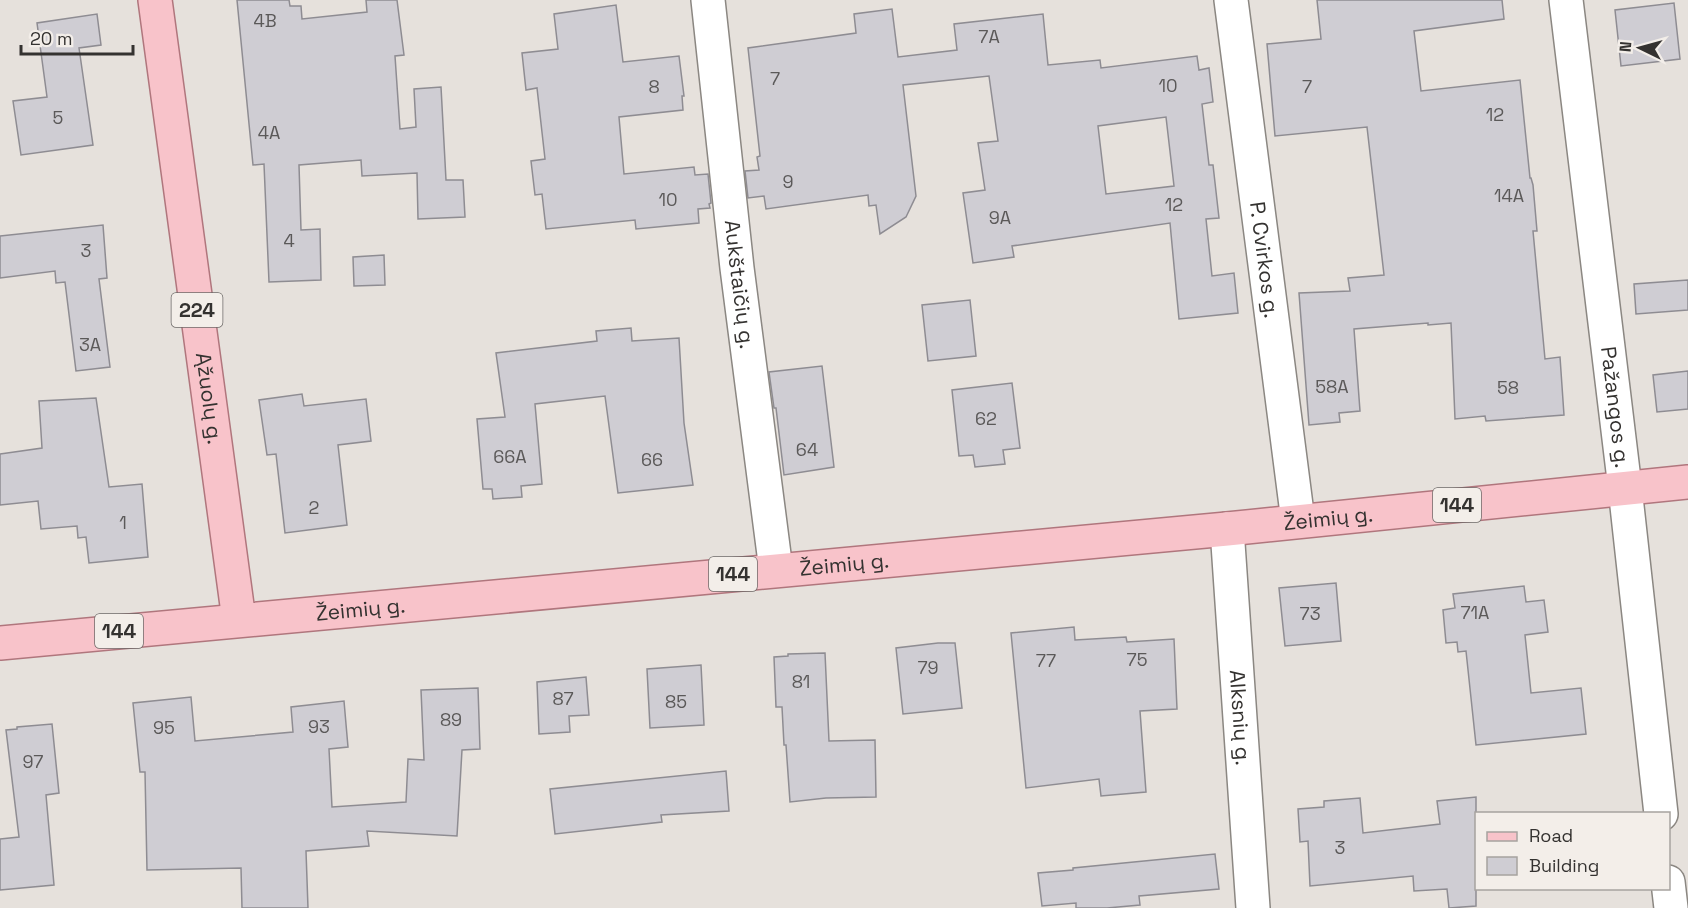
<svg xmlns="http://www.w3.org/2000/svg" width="1688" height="908" font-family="'Space Grotesk',sans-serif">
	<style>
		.building { fill: #cfcdd3; stroke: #8e8c92; stroke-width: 1.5; fill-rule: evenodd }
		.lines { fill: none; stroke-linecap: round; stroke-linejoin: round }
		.street-casing { stroke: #8b8782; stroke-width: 36 }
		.primary-casing { stroke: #b0767d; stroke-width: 36 }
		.street { stroke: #fff; stroke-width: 33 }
		.primary { stroke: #f8c3ca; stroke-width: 33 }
		.labels { text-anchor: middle; stroke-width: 4.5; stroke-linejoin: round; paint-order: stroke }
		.number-label { font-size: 18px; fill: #5b5959 }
		.shield { fill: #f3eee9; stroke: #6d6a68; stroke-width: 1.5 }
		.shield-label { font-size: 20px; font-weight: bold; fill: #343230 }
		.street-label { font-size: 21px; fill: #343230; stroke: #f3eee9 }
	</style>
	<rect width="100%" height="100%" fill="#e6e1dc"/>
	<g class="building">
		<polygon points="237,0 289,0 290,6 301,6 302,19 367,12 366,0 397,0 404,55 395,56 400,129 416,127 414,89 441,87 446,180 463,180 465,217 418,219 417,173 362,176 361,160 299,165 301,230 320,229 321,280 269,282 264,164 253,165"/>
		<polygon points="1317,0 1502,0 1504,19 1414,31 1421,91 1520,80 1530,178 1531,178 1533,185 1537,231 1533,231 1545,359 1560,357 1564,415 1486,421 1485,416 1455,419 1451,323 1428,325 1428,323 1354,329 1360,411 1339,413 1340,422 1309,425 1299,293 1350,291 1348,278 1384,275 1367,127 1275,136 1267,44 1321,39"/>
		<polygon points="1674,3 1680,59 1621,66 1615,10"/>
		<polygon points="616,5 623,62 679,56 684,96 682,96 683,110 619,117 624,174 694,167 695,175 708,174 711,203 709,204 710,208 698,209 699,223 636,229 635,220 546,229 542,194 535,195 531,161 545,159 537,88 526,90 522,53 558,49 554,14"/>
		<path d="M892,9L898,57L957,50L954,24L1043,14L1048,65L1100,60L1101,68L1197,56L1199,70L1209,68L1213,102L1202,104L1209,165H1213L1219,218L1206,219L1212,276L1234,273L1238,313L1179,319L1170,223L1012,246L1014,257L973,263L963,193L985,190L978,143L998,141L989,76L903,85L916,196L906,217L880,234L876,205L869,206L868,195L766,209L764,196L748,198L745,171L759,170L757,157L760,156L748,48L856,33L854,14ZM1166,117L1174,186L1106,194L1098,126Z"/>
		<polygon points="97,14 101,45 79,48 93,145 21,155 13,101 47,97 37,23"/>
		<polygon points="103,225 107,278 99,279 110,367 76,371 65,282 56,283 55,271 0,278 0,236"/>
		<polygon points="384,255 385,285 354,286 353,257"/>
		<polygon points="1688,280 1688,310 1636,314 1634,284"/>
		<polygon points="970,300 976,356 928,361 922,305"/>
		<polygon points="631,328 632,341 679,338 684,423 693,485 618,493 605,396 535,404 542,484 521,486 522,497 493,499 492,489 483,489 477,419 505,417 496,353 597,341 596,331"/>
		<polygon points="822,366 834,467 784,475 776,408 774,408 769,372"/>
		<polygon points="1688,371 1688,409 1657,412 1653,375"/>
		<polygon points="1012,383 1020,448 1003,450 1005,464 975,467 973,455 959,456 952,390"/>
		<polygon points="302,394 304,406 366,399 371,441 338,445 347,525 285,533 276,454 267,455 259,400"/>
		<polygon points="96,398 109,487 142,484 148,557 89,563 86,537 78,538 77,526 41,529 38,501 0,505 0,454 42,448 39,401"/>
		<polygon points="1336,583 1341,641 1285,646 1279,588"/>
		<polygon points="1524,586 1526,602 1544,600 1548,632 1525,635 1531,693 1581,688 1586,734 1476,745 1466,651 1458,652 1457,642 1446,643 1443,610 1455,608 1453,594"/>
		<polygon points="1074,627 1075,640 1126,637 1127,642 1174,639 1177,709 1140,711 1146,792 1101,796 1099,779 1026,788 1011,633"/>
		<polygon points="938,643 955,643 962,708 903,714 896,648"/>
		<polygon points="825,653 829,741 875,740 876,797 826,798 790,802 786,745 784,745 782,707 776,707 774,657 788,656 788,654"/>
		<polygon points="701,665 704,725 650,728 647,669"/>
		<polygon points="586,677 589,715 569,716 570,732 539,734 537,682"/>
		<polygon points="478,688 480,749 462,750 457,836 367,831 369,846 306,851 308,908 242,908 241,868 147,870 145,772 140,772 133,703 191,697 195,741 293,732 291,707 344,701 348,747 329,749 332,807 406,802 408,759 424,760 421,690"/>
		<polygon points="52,724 59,793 46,795 54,885 0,890 0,839 19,837 6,730 17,729 17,727"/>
		<polygon points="726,771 729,811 661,815 662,822 555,834 550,789"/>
		<polygon points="1476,797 1476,906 1449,908 1447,889 1414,891 1413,876 1310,886 1308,841 1300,842 1298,809 1324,807 1324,801 1360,798 1363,833 1440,824 1437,801"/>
		<polygon points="1215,854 1219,889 1139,896 1140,905 1107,908 1076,908 1076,903 1042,906 1038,873 1073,870 1073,868"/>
	</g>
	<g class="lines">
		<defs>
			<g id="street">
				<path id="s1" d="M708,0L737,268L776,570"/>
				<path id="s2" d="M1231,0L1298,521"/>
				<path id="s3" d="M1566,0L1625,488L1661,814"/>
				<path id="s4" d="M1227,529L1253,908"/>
				<polyline points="1668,882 1671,908"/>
			</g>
			<g id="primary">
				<path id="s5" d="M155,0L239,620"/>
				<path id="s6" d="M0,643L1227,529L1688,482"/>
			</g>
		</defs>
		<use href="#street" class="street-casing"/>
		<use href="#primary" class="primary-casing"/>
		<use href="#street" class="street"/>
		<use href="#primary" class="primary"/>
	</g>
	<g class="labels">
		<g class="number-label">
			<text x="265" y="27">4B</text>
			<text x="989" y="43">7A</text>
			<text x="775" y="85">7</text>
			<text x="1168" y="92">10</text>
			<text x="654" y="93">8</text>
			<text x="1307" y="93">7</text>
			<text x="1495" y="121">12</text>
			<text x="58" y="124">5</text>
			<text x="269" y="139">4A</text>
			<text x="788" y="188">9</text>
			<text x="1509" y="202">14A</text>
			<text x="668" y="206">10</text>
			<text x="1174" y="211">12</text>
			<text x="1000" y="224">9A</text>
			<text x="289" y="247">4</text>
			<text x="86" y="257">3</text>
			<text x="90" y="351">3A</text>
			<text x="1332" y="393">58A</text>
			<text x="1508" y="394">58</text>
			<text x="986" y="425">62</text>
			<text x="807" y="456">64</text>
			<text x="510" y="463">66A</text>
			<text x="652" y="466">66</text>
			<text x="314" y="514">2</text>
			<text x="123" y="529">1</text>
			<text x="1475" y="619">71A</text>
			<text x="1310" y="620">73</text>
			<text x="1137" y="666">75</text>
			<text x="1046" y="667">77</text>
			<text x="928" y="674">79</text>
			<text x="801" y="688">81</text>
			<text x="563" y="705">87</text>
			<text x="676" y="708">85</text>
			<text x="451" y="726">89</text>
			<text x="319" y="733">93</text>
			<text x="164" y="734">95</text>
			<text x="33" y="768">97</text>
			<text x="1340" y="854">3</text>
		</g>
		<g class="shield">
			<rect x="171.5" y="293" width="51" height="34" rx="4.5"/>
			<rect x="1433" y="488" width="48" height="34" rx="4.5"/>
			<rect x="709" y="557" width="48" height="34" rx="4.5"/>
			<rect x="95" y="614" width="48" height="34" rx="4.5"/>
		</g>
		<g class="shield-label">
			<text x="197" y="317">224</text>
			<text x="1457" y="512">144</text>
			<text x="733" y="581">144</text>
			<text x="119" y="638">144</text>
		</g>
		<g class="street-label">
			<text dy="7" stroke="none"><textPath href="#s2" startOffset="262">P. Cvirkos g.</textPath></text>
			<text dy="7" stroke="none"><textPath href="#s1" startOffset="286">Aukštaičių g.</textPath></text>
			<text dy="7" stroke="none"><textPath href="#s5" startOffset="402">Ąžuolų g.</textPath></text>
			<text dy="7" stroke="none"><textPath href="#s3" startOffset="410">Pažangos g.</textPath></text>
			<text dy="7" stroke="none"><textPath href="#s6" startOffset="1334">Žeimių g.</textPath></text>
			<text dy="7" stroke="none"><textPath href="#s6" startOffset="848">Žeimių g.</textPath></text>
			<text dy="7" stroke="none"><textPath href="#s6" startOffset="362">Žeimių g.</textPath></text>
			<text dy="7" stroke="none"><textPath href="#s4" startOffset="189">Alksnių g.</textPath></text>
		</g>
	</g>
	<rect x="1475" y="812" width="195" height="78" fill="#f3eee9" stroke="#a7a39f" stroke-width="1.5"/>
	<rect x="1487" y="832" width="30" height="9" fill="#f8c3ca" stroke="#a7a39f" stroke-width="1.5"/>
	<text x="1529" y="842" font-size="18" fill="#343230">Road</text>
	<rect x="1487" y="857" width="30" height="18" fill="#cfcdd3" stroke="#a7a39f" stroke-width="1.5"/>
	<text x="1529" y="872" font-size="18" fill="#343230">Building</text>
	<g transform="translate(1640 48) rotate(275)" stroke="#f3eee9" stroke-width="4.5" paint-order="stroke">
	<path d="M0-4.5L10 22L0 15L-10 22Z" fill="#343230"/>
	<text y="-9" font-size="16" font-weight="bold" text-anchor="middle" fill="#343230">N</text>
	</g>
	<path d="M21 45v9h112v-9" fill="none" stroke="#343230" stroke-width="3"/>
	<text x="30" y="45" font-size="18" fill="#343230" stroke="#f3eee9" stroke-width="4.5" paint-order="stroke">20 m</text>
</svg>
